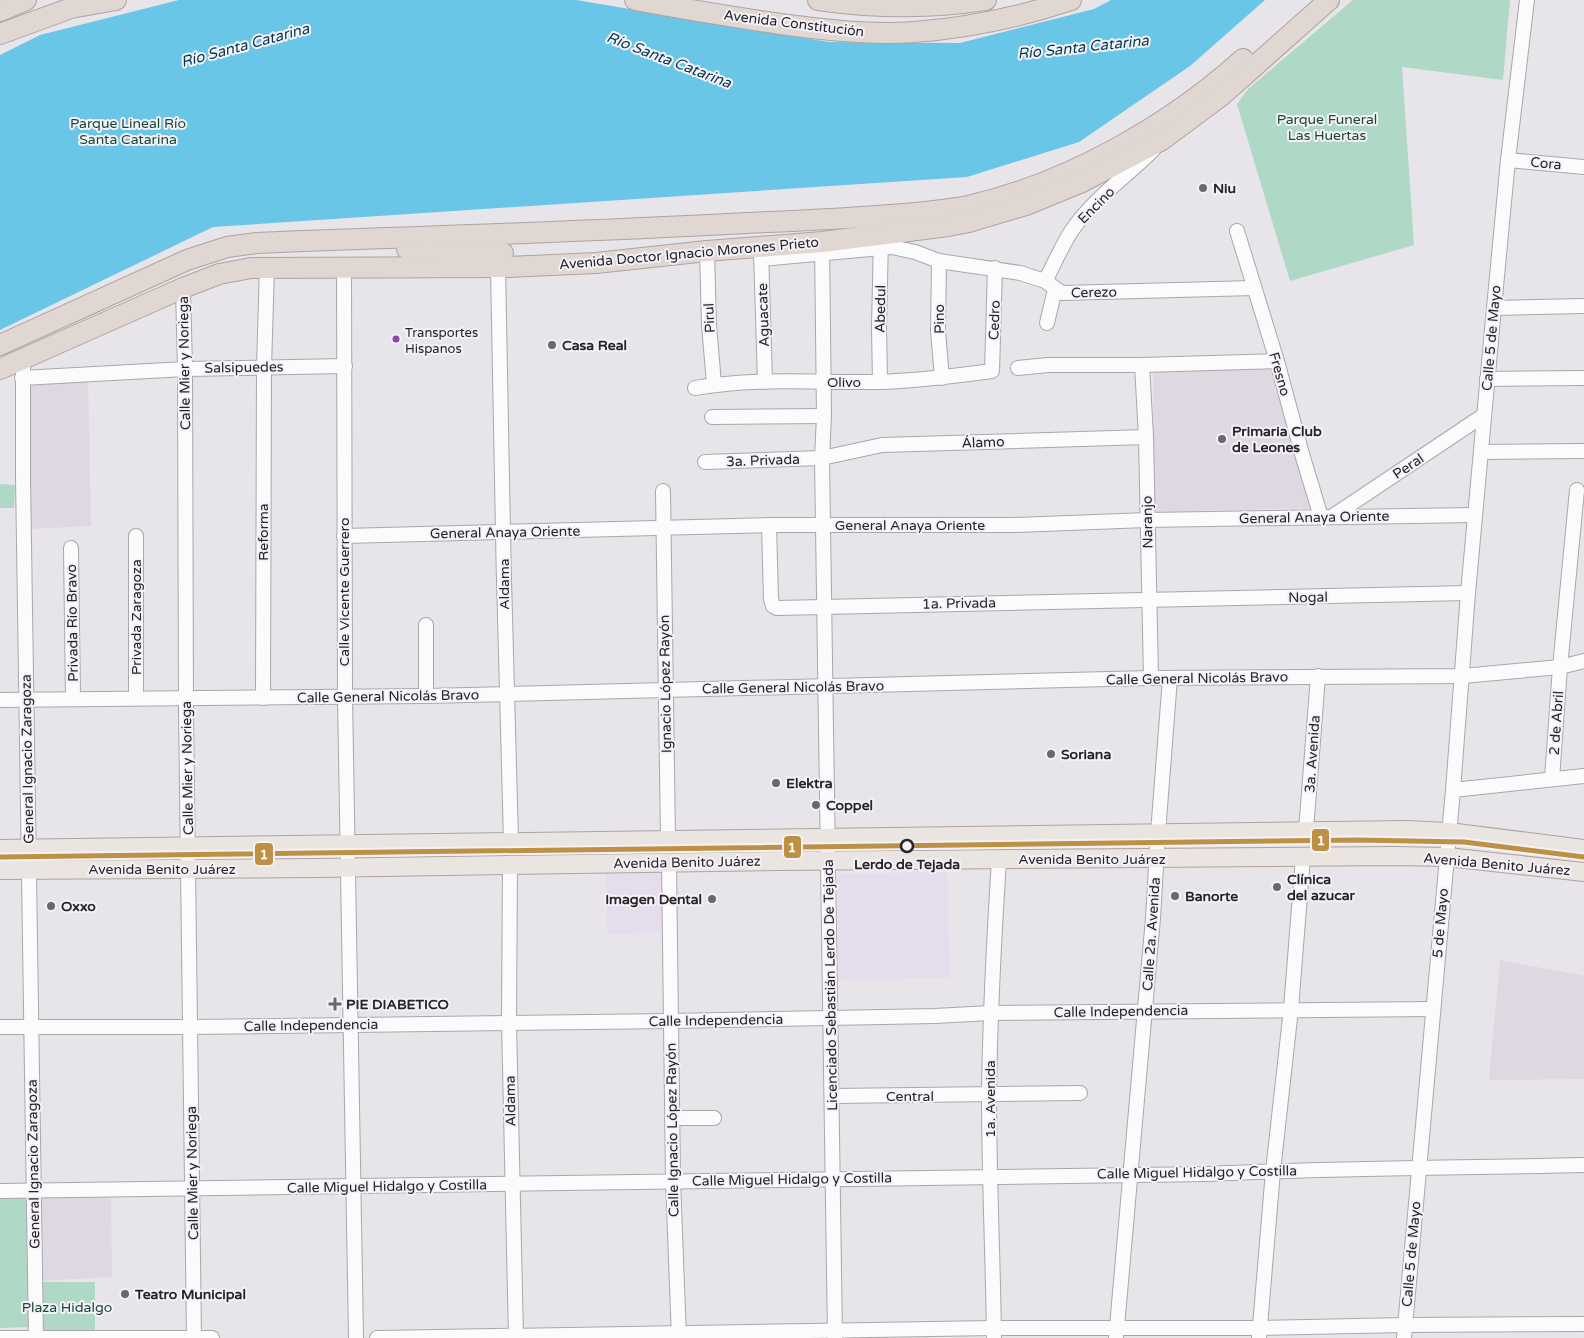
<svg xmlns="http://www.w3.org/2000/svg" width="1584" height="1338" font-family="'Varela Round',sans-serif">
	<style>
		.commercial { fill: #e5ddeb }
		.built { fill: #ddd8e2 }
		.green { fill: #b0d8c7 }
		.water { fill: #69c6e6 }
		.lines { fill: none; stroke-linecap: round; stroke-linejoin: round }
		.minor-casing { stroke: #a9a7ab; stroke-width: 16 }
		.major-casing { stroke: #afa2a0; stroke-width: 20 }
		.highway-casing { stroke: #afa2a0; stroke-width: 22 }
		.minor { stroke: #fcfbfc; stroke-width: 14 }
		.major { stroke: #ebe5e2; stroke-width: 18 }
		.highway { stroke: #e0d6d2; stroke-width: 20 }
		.metro-1-casing { stroke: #f5f1f9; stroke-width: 9 }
		.metro-1 { stroke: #bd9143; stroke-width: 5 }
		.poi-dot { fill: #69686b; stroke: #f5f1f9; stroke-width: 2 }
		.bus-dot { fill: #8e44ad; stroke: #f5f1f9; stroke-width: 2 }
		.stop-dot { fill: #f5f1f9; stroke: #252427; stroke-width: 2.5 }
		.labels { text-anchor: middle; stroke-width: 4; stroke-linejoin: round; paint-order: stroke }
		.bus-label { font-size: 13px; fill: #252427; stroke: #f5f1f9; text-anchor: start }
		.street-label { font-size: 14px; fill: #252427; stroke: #f5f1f9 }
		.park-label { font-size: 14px; fill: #194834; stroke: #f5f1f9 }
		.poi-label { font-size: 14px; font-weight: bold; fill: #252427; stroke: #f5f1f9; text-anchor: start }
		.stop-label { font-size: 14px; font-weight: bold; fill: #252427; stroke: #f5f1f9 }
		.water-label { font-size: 15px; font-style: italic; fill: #003a4c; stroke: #f5f1f9 }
		.line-badge { stroke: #f5f1f9; stroke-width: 2 }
		.badge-label { font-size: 14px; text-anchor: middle; font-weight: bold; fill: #fff }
	</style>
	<rect width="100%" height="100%" fill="#e8e5ea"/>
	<g class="commercial">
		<polygon points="663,872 664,932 607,934 606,873"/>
		<polygon points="947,872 950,978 838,980 838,874"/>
	</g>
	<g class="built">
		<polygon points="1270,367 1310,508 1154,512 1153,369"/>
		<polygon points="88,378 91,526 30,529 27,381"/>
		<polygon points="1500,960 1584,976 1584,1079 1489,1080"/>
		<polygon points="111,1194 112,1277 40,1281 40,1195"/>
	</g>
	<g class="green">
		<polygon points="1353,0 1510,0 1503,80 1402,67 1414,245 1290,281 1237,104 1248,89"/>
		<polygon points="0,484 15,485 14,508 0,508"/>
		<polygon points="28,1196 30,1327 0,1328 0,1198"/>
		<polygon points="39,1282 95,1282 95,1332 40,1332"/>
	</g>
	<polygon class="water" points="179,0 576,0 829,42 960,43 1094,9 1111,0 1265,0 1190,66 1079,142 967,177 213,227 0,330 0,55 40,35"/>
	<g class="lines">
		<defs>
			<g id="minor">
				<polyline points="1508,160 1584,167"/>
				<polyline points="1237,231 1277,361 1302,454 1321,517"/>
				<polyline points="822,242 824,416 822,458 835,1338"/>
				<polyline points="761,250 765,382"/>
				<polyline points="707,251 709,325 714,384"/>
				<polyline points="761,259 892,247 915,252 939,261 1020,273 1045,281 1062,293 1254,288"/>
				<polyline points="939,261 938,331 942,378"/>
				<polyline points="344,267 345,697 356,1338"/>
				<path d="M498,267C501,458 505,650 511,841"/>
				<path d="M1045,281C1055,263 1063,242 1075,226C1096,197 1128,175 1153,150"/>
				<polyline points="183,288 185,369 186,711 194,1338"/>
				<polyline points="1494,308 1584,306"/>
				<polyline points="1047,323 1055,289"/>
				<polyline points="23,359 23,477 36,1338"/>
				<polyline points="1142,365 1146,437 1151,678"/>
				<polyline points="1018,368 1048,365 1142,365 1277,361"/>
				<polyline points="22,378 185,369 345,366"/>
				<polyline points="1487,379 1584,378"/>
				<polyline points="880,382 879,327 881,238"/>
				<path d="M695,388C755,377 818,383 878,382C917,381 955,376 992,371L995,268"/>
				<polyline points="712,417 824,416"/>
				<polyline points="1481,452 1584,451"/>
				<polyline points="705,462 822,458 882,445 1146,437"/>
				<polyline points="663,491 668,839"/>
				<polyline points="1333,516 1484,415"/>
				<polyline points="769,525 771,599 773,606 777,608 1468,593"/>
				<polyline points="136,536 136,698"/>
				<polyline points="344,536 769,525 1014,525 1147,520 1475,515"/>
				<polyline points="71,548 73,699"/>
				<polyline points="426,625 426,696"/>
				<polyline points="263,698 264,367 267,267"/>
				<polyline points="0,700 426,696 1151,678 1463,676 1560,667 1584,661"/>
				<polyline points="1552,779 1560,667 1577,490"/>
				<polyline points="1453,790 1584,776"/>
				<polyline points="1306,831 1318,676"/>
				<polyline points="669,863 673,1180 679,1338"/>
				<polyline points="510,864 509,1022 516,1338"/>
				<polyline points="0,1027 191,1027 670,1021 935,1016 990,1013 1432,1009"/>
				<polyline points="832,1096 1080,1093"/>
				<polyline points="672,1118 714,1118"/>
				<path d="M0,1191L1208,1174C1333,1168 1459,1168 1584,1165"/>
				<polyline points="0,1338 212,1338"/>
				<polyline points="377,1338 994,1328 1260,1328 1405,1325 1584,1324"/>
				<path d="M994,1338C993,1257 989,1176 989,1095C990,1016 994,938 999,860"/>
				<polyline points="1116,1338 1153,918 1158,833 1170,678"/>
				<polyline points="1259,1338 1273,1171 1291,1009 1303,857"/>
				<polyline points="1404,1338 1453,790 1468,593 1494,308 1508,160 1527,0"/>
			</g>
			<g id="major">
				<polyline points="0,849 1406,830 1449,832 1584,849"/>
				<polyline points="0,870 317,868 779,861 1395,856 1447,857 1584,872"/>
			</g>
			<g id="highway">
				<path d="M635,0C684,9 732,17 781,24C825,30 870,35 914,32C968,28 1020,17 1071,0"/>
				<path d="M818,0C874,8 930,9 986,0"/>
				<polyline points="0,11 26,0"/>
				<polyline points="0,34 71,8 116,0"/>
				<polyline points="407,249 503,253"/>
				<path d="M0,345L187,260L227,247L257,243L303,241C451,236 599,231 747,223C794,221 842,219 889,215C915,213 942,211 968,206C1066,184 1169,126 1243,59"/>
				<polyline points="0,369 183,288 219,274 251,268 506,267 596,263 707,251 822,242 948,226 969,222 1026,205 1082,182 1162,140 1221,96 1329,0"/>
			</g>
		</defs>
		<use href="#minor" class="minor-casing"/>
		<use href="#major" class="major-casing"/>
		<use href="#highway" class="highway-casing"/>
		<use href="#minor" class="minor"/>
		<use href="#major" class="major"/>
		<use href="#highway" class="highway"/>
		<defs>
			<polyline id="metro-1" points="0,857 1358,840 1464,842 1584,857"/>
		</defs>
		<use href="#metro-1" class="metro-1-casing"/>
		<use href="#metro-1" class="metro-1"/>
	</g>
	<g class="poi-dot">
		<circle cx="1203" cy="188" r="5"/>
		<circle cx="552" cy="345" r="5"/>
		<circle cx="1222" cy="439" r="5"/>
		<circle cx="1051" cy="754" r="5"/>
		<circle cx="776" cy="783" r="5"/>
		<circle cx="816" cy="805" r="5"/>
		<circle cx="1277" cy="887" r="5"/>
		<circle cx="1175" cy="896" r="5"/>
		<circle cx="712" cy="899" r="5"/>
		<circle cx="51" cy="906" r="5"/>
		<path d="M332.5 996.5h5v5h5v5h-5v5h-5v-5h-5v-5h5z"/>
		<circle cx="125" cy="1294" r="5"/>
	</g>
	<circle class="bus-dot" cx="396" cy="339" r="4.5"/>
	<circle class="stop-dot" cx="907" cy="846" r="6"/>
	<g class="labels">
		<g class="bus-label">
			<text x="405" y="337">Transportes<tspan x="405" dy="16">Hispanos</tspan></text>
		</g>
		<g class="street-label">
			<text transform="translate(794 23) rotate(7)" y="5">Avenida Constitución</text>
			<text transform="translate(1546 163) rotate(5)" y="5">Cora</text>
			<text transform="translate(1096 205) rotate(-45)" y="5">Encino</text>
			<text transform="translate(689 253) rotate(-5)" y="5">Avenida Doctor Ignacio Morones Prieto</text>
			<text transform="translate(1094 292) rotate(-1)" y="5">Cerezo</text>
			<text transform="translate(880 309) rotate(-89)" y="5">Abedul</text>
			<text transform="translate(763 315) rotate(-92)" y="5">Aguacate</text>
			<text transform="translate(709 318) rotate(-93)" y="5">Pirul</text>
			<text transform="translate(939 319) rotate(-91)" y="5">Pino</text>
			<text transform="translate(994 320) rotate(-88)" y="5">Cedro</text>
			<text transform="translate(1491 338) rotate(-85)" y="5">Calle 5 de Mayo</text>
			<text transform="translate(184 363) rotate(-91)" y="5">Calle Mier y Noriega</text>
			<text transform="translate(244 367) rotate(-1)" y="5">Salsipuedes</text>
			<text transform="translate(1280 374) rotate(74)" y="5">Fresno</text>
			<text x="844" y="387">Olivo</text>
			<text transform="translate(983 442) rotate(-2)" y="5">Álamo</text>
			<text transform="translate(763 460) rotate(-2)" y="5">3a. Privada</text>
			<text transform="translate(1408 466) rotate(-34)" y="5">Peral</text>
			<text transform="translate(1314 517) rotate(-1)" y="5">General Anaya Oriente</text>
			<text transform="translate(1147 522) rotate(-91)" y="5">Naranjo</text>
			<text x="910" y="530">General Anaya Oriente</text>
			<text transform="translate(263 532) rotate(-90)" y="5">Reforma</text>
			<text transform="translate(505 532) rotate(-1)" y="5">General Anaya Oriente</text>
			<text transform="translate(504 584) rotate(-90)" y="5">Aldama</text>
			<text transform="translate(344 592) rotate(-90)" y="5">Calle Vicente Guerrero</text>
			<text transform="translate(1308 597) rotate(-1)" y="5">Nogal</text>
			<text transform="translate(959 603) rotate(-1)" y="5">1a. Privada</text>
			<text transform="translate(136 617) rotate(-90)" y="5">Privada Zaragoza</text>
			<text transform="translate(72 623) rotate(-91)" y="5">Privada Río Bravo</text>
			<text transform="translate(1197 678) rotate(-1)" y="5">Calle General Nicolás Bravo</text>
			<text transform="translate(665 684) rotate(-91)" y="5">Ignacio López Rayón</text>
			<text transform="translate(793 687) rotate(-1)" y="5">Calle General Nicolás Bravo</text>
			<text transform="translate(388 696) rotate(-1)" y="5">Calle General Nicolás Bravo</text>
			<text transform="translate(1556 723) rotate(-86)" y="5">2 de Abril</text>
			<text transform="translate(1312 754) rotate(-86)" y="5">3a. Avenida</text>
			<text transform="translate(27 759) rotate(-91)" y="5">General Ignacio Zaragoza</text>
			<text transform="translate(187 768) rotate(-91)" y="5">Calle Mier y Noriega</text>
			<text x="1092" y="864">Avenida Benito Juárez</text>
			<text transform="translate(687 862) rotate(-1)" y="5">Avenida Benito Juárez</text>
			<text transform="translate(1497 864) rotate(5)" y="5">Avenida Benito Juárez</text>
			<text x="162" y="874">Avenida Benito Juárez</text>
			<text transform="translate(1440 923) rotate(-85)" y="5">5 de Mayo</text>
			<text transform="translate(1151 934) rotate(-86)" y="5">Calle 2a. Avenida</text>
			<text transform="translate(830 985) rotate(-91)" y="5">Licenciado Sebastián Lerdo De Tejada</text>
			<text transform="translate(1121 1011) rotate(-1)" y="5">Calle Independencia</text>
			<text transform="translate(716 1020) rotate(-1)" y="5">Calle Independencia</text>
			<text transform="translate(311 1025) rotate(-1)" y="5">Calle Independencia</text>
			<text x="910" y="1101">Central</text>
			<text transform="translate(990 1099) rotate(-90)" y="5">1a. Avenida</text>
			<text transform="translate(510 1101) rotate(-91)" y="5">Aldama</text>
			<text transform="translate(672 1130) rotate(-91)" y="5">Calle Ignacio López Rayón</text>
			<text transform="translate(33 1164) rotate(-91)" y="5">General Ignacio Zaragoza</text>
			<text transform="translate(1197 1172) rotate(-1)" y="5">Calle Miguel Hidalgo y Costilla</text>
			<text transform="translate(192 1173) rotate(-91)" y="5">Calle Mier y Noriega</text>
			<text transform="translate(792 1179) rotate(-1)" y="5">Calle Miguel Hidalgo y Costilla</text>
			<text transform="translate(387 1186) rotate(-1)" y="5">Calle Miguel Hidalgo y Costilla</text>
			<text transform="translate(1411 1254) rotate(-85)" y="5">Calle 5 de Mayo</text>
		</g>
		<g class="park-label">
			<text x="1327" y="124">Parque Funeral<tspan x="1327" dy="16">Las Huertas</tspan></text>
			<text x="128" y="128">Parque Lineal Río<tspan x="128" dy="16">Santa Catarina</tspan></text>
			<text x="67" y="1312">Plaza Hidalgo</text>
		</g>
		<g class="poi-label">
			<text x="1213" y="193">Niu</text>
			<text x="562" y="350">Casa Real</text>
			<text x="1232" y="436">Primaria Club<tspan x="1232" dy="16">de Leones</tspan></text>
			<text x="1061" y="759">Soriana</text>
			<text x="786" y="788">Elektra</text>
			<text x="826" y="810">Coppel</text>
			<text x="1287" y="884">Clínica<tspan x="1287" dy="16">del azucar</tspan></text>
			<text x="1185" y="901">Banorte</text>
			<text x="702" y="904" text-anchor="end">Imagen Dental</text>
			<text x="61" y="911">Oxxo</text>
			<text x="346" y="1009">PIE DIABETICO</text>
			<text x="135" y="1299">Teatro Municipal</text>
		</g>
		<g class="stop-label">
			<text x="907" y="869">Lerdo de Tejada</text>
		</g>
		<g class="water-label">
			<text transform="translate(245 45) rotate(-15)" y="5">Río Santa Catarina</text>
			<text transform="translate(1083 47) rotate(-6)" y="5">Río Santa Catarina</text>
			<text transform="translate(669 60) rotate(21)" y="5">Río Santa Catarina</text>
		</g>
	</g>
	<g class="line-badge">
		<rect x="1311" y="828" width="19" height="24" rx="5" fill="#bd9143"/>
		<rect x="783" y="835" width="19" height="24" rx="5" fill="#bd9143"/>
		<rect x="254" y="842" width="20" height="24" rx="5" fill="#bd9143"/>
	</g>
	<g class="badge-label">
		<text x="1321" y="845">1</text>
		<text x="792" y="852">1</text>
		<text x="264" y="859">1</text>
	</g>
</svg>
